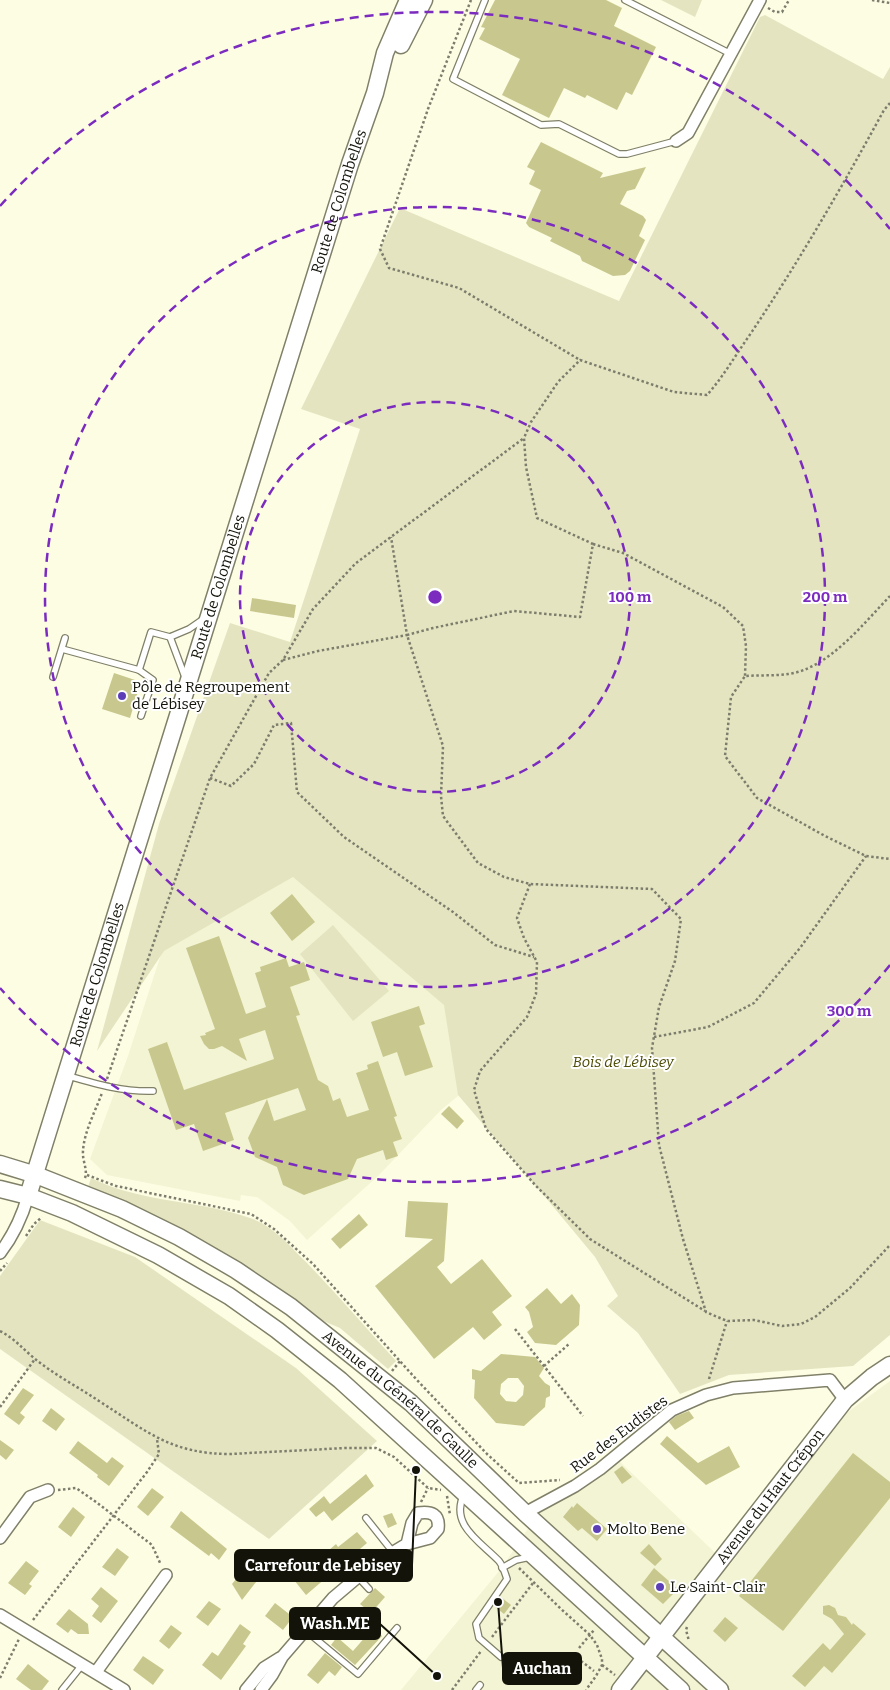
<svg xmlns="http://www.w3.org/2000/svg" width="890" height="1690" font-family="Bitter,serif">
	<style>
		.built { fill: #f3f4d3 }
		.green { fill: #e4e5c0 }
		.building { fill: #c8c88e; fill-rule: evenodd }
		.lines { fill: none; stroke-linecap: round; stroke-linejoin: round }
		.lane-casing { stroke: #808069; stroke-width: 8 }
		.street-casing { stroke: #808069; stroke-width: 14 }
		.secondary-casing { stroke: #808069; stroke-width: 19 }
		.path { stroke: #7d7d6d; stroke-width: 2.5; stroke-dasharray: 2.5 2.5; stroke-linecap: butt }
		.lane { stroke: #fff; stroke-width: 5.5 }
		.street { stroke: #fff; stroke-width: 11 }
		.secondary { stroke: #fff; stroke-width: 16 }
		.ring { fill: none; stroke: #7b2cbf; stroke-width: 2.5; stroke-dasharray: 9 6 }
		.poi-dot { fill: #5c3fb7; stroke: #fff; stroke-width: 2 }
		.labels { text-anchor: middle; stroke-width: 4; stroke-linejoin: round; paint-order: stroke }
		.street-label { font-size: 15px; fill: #13130a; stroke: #fff }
		.poi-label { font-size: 15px; fill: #13130a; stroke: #fff; text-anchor: start }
		.park-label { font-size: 15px; font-style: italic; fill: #4e4c05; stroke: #fff }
		.centre { fill: #7b2cbf; stroke: #fff; stroke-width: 2.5 }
		.ring-label { font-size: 15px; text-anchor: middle; font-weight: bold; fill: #7b2cbf; stroke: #fff; stroke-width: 4; stroke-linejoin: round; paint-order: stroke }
		.leader { fill: none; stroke: #13130a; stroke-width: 2 }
		.callout-dot { fill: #13130a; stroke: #fff; stroke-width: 2 }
		.callout { fill: #13130a; stroke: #13130a; stroke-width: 2 }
		.callout-label { font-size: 16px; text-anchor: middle; font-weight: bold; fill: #fff }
	</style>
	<rect width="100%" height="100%" fill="#fdfde4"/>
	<g class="built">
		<polygon points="216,796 534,1033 441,1110 378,1176 307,1240 290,1221 257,1197 241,1195 240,1201 107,1175 90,1159 128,1056 201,831"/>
		<polygon points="890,1381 890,1690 401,1690 500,1570 540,1511 595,1476 619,1461 729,1566 845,1414"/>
	</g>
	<g class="green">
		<polygon points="661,0 702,0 695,17"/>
		<polygon points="765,15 883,79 890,67 890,1335 853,1366 729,1375 680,1394 638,1333 607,1306 618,1296 595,1257 536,1186 458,1095 444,1005 293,877 164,951 97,1051 159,824 230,623 290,642 360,429 301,409 400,208 619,301 760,17"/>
		<polygon points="333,925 389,991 353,1021 300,954"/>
		<path d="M91,1178C141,1203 201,1200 253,1219C274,1227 291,1247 306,1262C337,1294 366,1328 396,1361L388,1369L340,1328L321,1320L291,1297L206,1242L129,1203L88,1187Z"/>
		<polygon points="40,1220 135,1257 296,1368 377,1441 269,1539 0,1349 0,1276"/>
	</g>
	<g class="building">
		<polygon points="495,0 606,0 622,8 614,26 656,47 632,95 626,92 617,110 587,95 585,98 564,88 549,118 502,95 520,59 479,39 485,28 481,27"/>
		<polygon points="541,142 603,173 600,178 646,167 635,189 627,191 620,204 643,216 646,220 639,236 645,240 630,271 625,275 613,276 582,261 580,256 550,241 552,238 529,227 526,223 541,190 529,184 535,171 527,167"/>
		<polygon points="252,598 296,605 294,618 250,611"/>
		<polygon points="114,673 141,682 130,718 102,709"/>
		<polygon points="292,894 315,922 292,941 270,913"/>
		<polygon points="219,936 246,1014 266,1007 255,973 261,971 260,967 286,958 289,967 304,962 310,980 290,987 300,1015 296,1016 318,1080 328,1086 333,1101 340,1098 347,1117 369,1110 356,1073 368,1069 367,1065 378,1061 397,1116 394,1117 402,1139 393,1142 398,1156 386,1160 383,1150 357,1159 348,1179 304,1195 283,1185 277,1167 255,1157 248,1138 267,1099 274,1121 306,1110 298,1088 225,1113 234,1140 203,1151 194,1124 176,1130 148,1049 167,1042 184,1090 274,1059 265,1030 239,1039 247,1061 222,1046 214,1049 209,1049 204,1044 200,1036 206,1035 205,1033 215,1029 186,948"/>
		<polygon points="419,1006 425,1024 419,1026 433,1067 405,1076 397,1052 383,1057 371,1022"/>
		<polygon points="449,1106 464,1121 457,1129 441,1114"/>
		<polygon points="408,1201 448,1203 444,1261 437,1267 451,1284 482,1259 512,1296 492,1312 502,1325 484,1340 473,1327 434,1359 375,1286 433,1239 405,1237"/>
		<polygon points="359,1214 368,1225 340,1249 331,1239"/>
		<polygon points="547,1288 561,1304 572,1294 580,1305 579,1325 556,1345 535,1343 527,1332 533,1327 529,1312 525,1307"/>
		<path d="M501,1354L535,1357L544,1368L539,1376L545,1383L550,1386V1396L546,1398L545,1407L524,1426L496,1423L474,1398L475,1380L472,1379V1369L481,1371ZM508,1378H518L524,1386L523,1395L516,1402L506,1401L500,1394L501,1384Z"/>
		<polygon points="23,1388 34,1395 20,1413 25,1417 19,1425 4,1414"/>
		<polygon points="51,1408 65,1419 56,1431 42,1421"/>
		<polygon points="689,1411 694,1418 675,1430 669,1422 676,1416"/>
		<polygon points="667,1436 698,1463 729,1446 740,1467 706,1485 660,1444"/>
		<polygon points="0,1440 14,1450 6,1460 0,1455"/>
		<polygon points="78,1441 107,1463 112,1457 124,1466 109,1486 97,1477 98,1475 69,1453"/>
		<polygon points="853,1453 890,1482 890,1498 783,1631 739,1596"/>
		<polygon points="622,1466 632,1477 622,1484 614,1472"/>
		<polygon points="366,1474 374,1486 332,1521 324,1511 316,1517 309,1509 324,1496 330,1504"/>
		<polygon points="152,1488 164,1497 148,1516 137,1507"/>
		<polygon points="577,1503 607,1529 597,1541 582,1528 578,1531 563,1517 572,1506 573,1508"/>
		<polygon points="73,1507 85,1517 71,1537 58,1527"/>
		<polygon points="181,1511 227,1549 219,1560 211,1553 209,1556 170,1527"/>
		<polygon points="392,1513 397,1524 388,1528 383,1516"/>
		<polygon points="357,1532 367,1543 306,1595 290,1575 302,1565 309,1573 330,1554 328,1551 336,1544 338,1547"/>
		<polygon points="649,1544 662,1559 655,1566 640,1553"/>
		<polygon points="117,1548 129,1557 115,1576 102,1567"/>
		<polygon points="26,1561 39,1571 29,1584 32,1586 25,1595 8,1583"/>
		<polygon points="249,1568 260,1577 242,1600 232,1584 244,1569 247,1571"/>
		<polygon points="654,1568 678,1589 663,1604 641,1585"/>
		<polygon points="101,1587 118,1601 101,1623 92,1616 99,1606 91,1599"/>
		<polygon points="375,1588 385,1597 371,1613 360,1604"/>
		<polygon points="501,1597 511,1605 504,1614 494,1606"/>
		<polygon points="209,1601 221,1609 208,1626 196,1617"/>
		<polygon points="275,1603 293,1617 283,1630 265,1616"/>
		<polygon points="829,1605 835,1608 838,1615 846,1617 852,1625 853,1623 866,1634 832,1673 824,1666 805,1687 792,1676 823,1643 830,1650 844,1634 832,1619 823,1614 823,1606"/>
		<polygon points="69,1609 88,1624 89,1634 78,1634 71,1629 68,1633 56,1624"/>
		<polygon points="725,1617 738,1628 725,1642 713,1631"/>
		<polygon points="240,1624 251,1632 243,1644 246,1646 221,1680 202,1665 212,1652 218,1656"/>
		<polygon points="171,1625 182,1633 169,1649 159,1641"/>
		<polygon points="373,1628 382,1636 355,1665 331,1645 337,1637 353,1651"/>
		<polygon points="325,1653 342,1667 335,1676 329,1671 318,1684 307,1675"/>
		<polygon points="143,1656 164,1670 153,1685 133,1670"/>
		<polygon points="28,1664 49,1681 42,1690 31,1690 16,1679"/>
	</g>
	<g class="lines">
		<defs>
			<g id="lane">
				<polyline points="485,0 453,79 541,125 559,124 619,154 627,154 676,141"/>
				<polyline points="625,0 731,54"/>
				<polyline points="170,637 185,677"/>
				<polyline points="62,649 139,670 153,680 141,716"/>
				<polyline points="139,670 151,632 170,637 189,629 205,618"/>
				<polyline points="53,677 65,638"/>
				<path d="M68,1076C96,1084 123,1092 153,1091"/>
				<path d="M464,1494C449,1525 481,1542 499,1561C503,1566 505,1573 507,1579L476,1624L479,1638L501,1657"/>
				<polyline points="366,1518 393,1552"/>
				<polyline points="502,1568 516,1560 530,1557"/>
				<polyline points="357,1576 369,1589"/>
				<polyline points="305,1630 358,1674 397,1628"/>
				<polyline points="62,1690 82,1665"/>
				<polyline points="476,1690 480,1685"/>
			</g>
			<g id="street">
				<polyline points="676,141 688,133 760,0"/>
				<path d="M0,1253C13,1236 22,1217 28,1196"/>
				<polyline points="525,1513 575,1486 600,1469 672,1410 706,1395 733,1388 830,1380 845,1400"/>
				<polyline points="0,1538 30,1497 48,1490"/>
				<polyline points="0,1615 124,1690"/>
				<polyline points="96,1672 166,1575"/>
				<polyline points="246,1690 264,1668 280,1658"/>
				<path d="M261,1690L272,1675L282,1657L333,1598L372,1565L407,1544L430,1538L438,1529C440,1514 431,1511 418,1513L412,1523L407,1544"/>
			</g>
			<g id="secondary">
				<polyline points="401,45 424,0"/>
				<path id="s1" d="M0,1164L36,1175L122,1209L179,1237L236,1270L291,1307L411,1403L525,1513L720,1690"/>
				<polyline points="0,1189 28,1196 72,1213 158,1255 229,1296 277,1330 340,1380 681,1690"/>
				<path id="s2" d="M28,1196L350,164L375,93L385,53L408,0"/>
				<path id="s3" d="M620,1690L845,1400L872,1377L890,1365"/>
			</g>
		</defs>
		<use href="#lane" class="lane-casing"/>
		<use href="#street" class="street-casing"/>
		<use href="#secondary" class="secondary-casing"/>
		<g class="path">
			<polyline points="471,0 428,109 380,249 389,268 459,288 580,360"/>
			<polyline points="872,0 890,3"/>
			<polyline points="768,8 775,12 782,12 789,0"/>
			<path d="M890,103L884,110C842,187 798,263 749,336C735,356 723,377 707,395L674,392L580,360L558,382L531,422L524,438L526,467L537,518L593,544L580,617L514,611L433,628L407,635L443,746L441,796L443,816L478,863L504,877L530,884L652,889L681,919L675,961L659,1007L652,1048L659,1145L683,1239L706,1312L727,1321L754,1320L782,1326L801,1324L815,1317L850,1288L890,1245"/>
			<polyline points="593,544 623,553 723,607 743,626 746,646 745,676"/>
			<path d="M890,596C863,624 828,669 788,674C774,676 759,675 745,676L731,697L725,756L757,798L825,836L866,856L890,859"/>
			<polyline points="283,660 318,651 407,635 391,537"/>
			<polyline points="210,778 231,786 254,764 274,725 291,723 297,792 344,837 453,912 495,945 534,957"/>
			<polyline points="530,884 517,918 524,938 537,962 536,994 527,1017 480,1071 474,1090 486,1129 536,1186 590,1239 705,1311"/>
			<polyline points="654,1037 708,1027 754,1003 800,948 866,856"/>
			<polyline points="107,1079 210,778 269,673 283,660 313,609 356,563 524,438"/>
			<polyline points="87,1175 116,1186 251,1214 274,1229 313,1264 416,1379 487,1454 519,1483 560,1480"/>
			<path d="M85,1178C88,1170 82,1160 83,1151C84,1132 95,1112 102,1093"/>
			<polyline points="26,1236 34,1224 42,1217"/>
			<polyline points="0,1271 7,1263"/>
			<polyline points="515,1329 583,1416"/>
			<path d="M0,1331C14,1338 23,1349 35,1359C55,1375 78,1387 99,1401C146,1431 171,1454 230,1454L346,1448H376L394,1457L428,1488L441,1490"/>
			<polyline points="544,1366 569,1344"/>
			<polyline points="392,1371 400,1361"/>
			<polyline points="709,1379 727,1321"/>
			<polyline points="0,1407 35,1359"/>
			<polyline points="58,1490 76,1488 96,1502 152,1545 161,1565"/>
			<polyline points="447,1496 450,1515"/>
			<polyline points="421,1502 428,1488"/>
			<polyline points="519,1568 561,1609 590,1635 597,1645 602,1659 602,1665 596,1676 586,1690"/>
			<polyline points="33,1620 147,1472 159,1454 157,1439"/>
			<polyline points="687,1627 686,1630 689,1641"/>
			<polyline points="492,1637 533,1583"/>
			<polyline points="579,1648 594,1630"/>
			<polyline points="577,1658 594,1671"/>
			<polyline points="602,1665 615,1675"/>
			<polyline points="0,1678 19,1639"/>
			<polyline points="452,1690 481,1651"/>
		</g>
		<use href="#lane" class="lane"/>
		<use href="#street" class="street"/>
		<use href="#secondary" class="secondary"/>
	</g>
	<g class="ring">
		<circle cx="435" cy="597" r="195"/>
		<circle cx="435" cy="597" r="390"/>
		<path d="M890 965A585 585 0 0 1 0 988M0 206A585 585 0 0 1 890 229"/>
	</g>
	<g class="poi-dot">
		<circle cx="122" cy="696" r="5"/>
		<circle cx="597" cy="1529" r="5"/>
		<circle cx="660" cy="1587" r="5"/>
	</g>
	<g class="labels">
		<g class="street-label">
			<text dy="5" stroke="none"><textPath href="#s2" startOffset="1042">Route de Colombelles</textPath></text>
			<text dy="5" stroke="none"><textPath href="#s2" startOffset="638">Route de Colombelles</textPath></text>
			<text dy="5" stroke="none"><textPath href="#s2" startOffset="232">Route de Colombelles</textPath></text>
			<text dy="5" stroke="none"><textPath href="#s1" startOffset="469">Avenue du Général de Gaulle</textPath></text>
			<text transform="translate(619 1434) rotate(-37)" y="5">Rue des Eudistes</text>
			<text dy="5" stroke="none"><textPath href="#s3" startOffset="245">Avenue du Haut Crépon</textPath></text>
		</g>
		<g class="poi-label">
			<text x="132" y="692">Pôle de Regroupement<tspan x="132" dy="17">de Lébisey</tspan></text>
			<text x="607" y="1534">Molto Bene</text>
			<text x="670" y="1592">Le Saint-Clair</text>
		</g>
		<g class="park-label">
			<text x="623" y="1067">Bois de Lébisey</text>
		</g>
	</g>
	<circle cx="435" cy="597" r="8" class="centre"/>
	<g class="ring-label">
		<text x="630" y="602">100 m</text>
		<text x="825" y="602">200 m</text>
		<text x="849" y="1016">300 m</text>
	</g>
	<path class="leader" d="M416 1470L412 1565M437 1676L380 1624M498 1602L503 1668"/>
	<g class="callout-dot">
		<circle cx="416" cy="1470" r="5"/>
		<circle cx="437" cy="1676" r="5"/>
		<circle cx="498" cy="1602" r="5"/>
	</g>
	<g class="callout">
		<rect x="235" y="1550" width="177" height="31" rx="5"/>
		<rect x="290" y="1608" width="90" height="31" rx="5"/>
		<rect x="503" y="1653" width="78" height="31" rx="5"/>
	</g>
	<g class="callout-label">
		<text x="323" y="1571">Carrefour de Lebisey</text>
		<text x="335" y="1629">Wash.ME</text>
		<text x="542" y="1674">Auchan</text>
	</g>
</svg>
